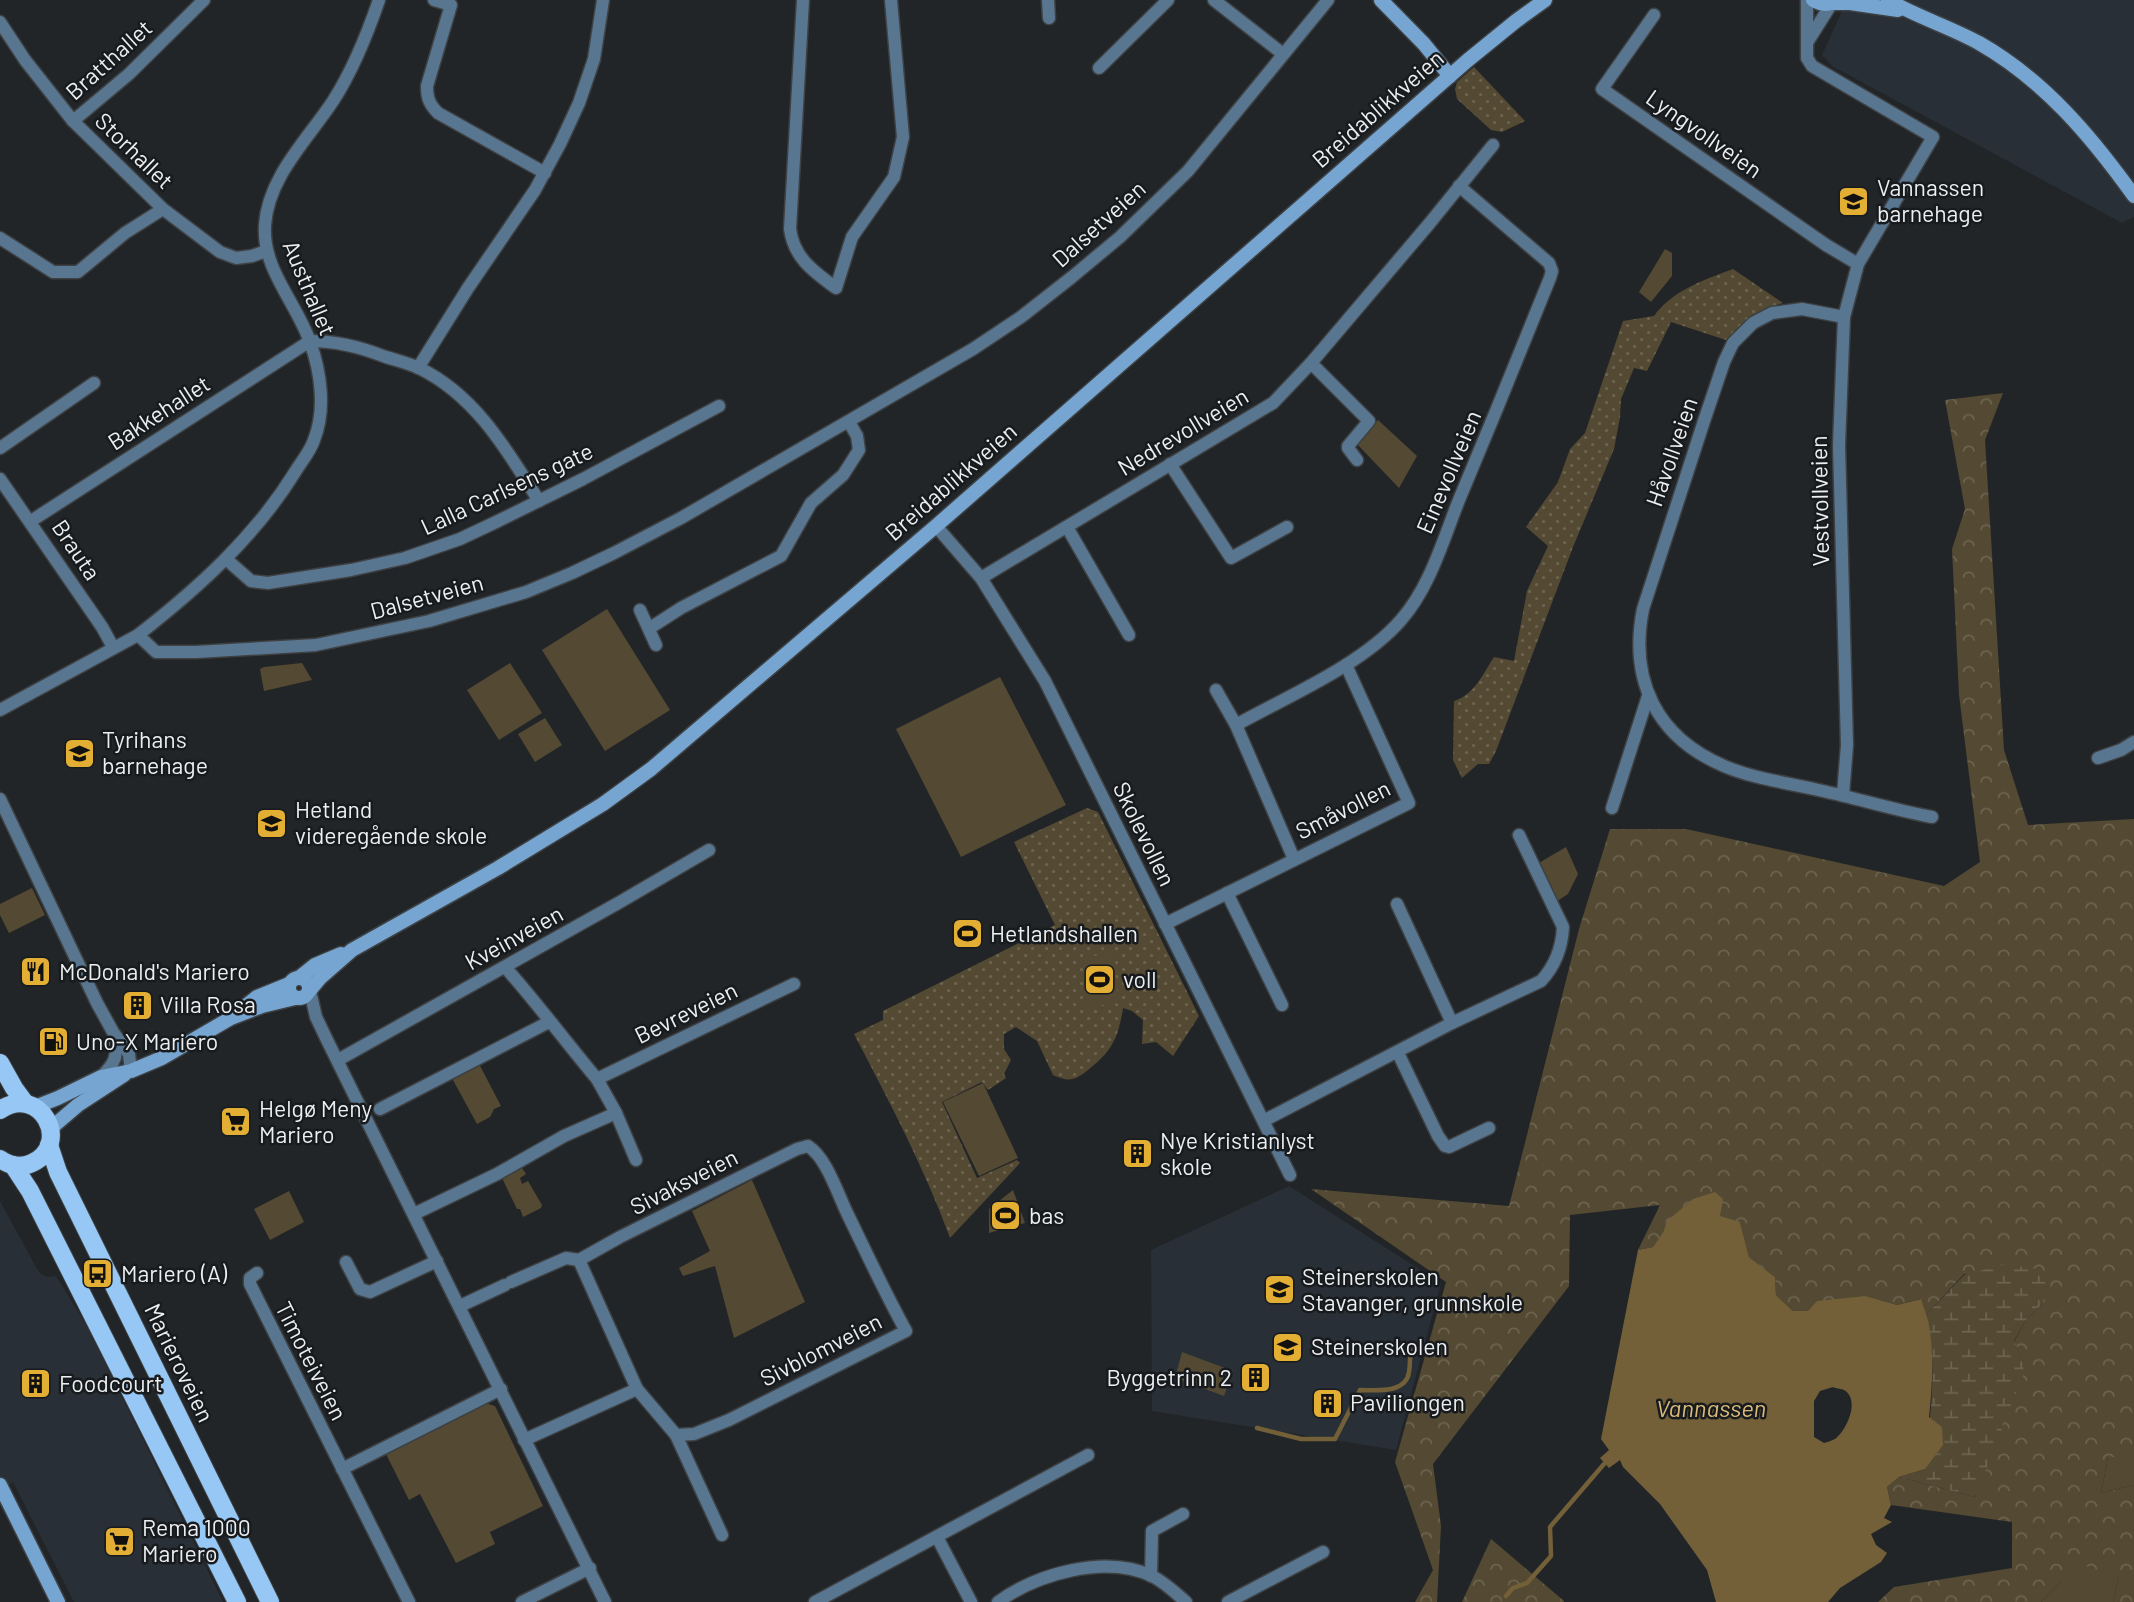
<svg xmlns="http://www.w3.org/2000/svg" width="2134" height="1602" font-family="Barlow,sans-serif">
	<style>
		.built { fill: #282f36 }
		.grass { fill: url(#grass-dots) }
		.forest { fill: url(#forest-crowns) }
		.wetland { fill: url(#wetland-marsh) }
		.green { fill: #544932 }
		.water { fill: #736039; fill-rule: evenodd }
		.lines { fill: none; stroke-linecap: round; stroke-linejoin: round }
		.stream { stroke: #736039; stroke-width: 4.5 }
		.street-casing { stroke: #3e4143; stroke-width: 15 }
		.secondary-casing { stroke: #3e4143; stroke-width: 17 }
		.primary-casing { stroke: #3e4143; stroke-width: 20 }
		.street { stroke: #597691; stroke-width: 12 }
		.secondary { stroke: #75a5d0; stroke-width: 14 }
		.primary { stroke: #97c8f5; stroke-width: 18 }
		.labels { text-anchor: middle; stroke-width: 5; stroke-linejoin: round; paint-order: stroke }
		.street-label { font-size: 23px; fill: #eceef0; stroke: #181b1e }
		.poi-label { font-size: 23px; fill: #eceef0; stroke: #181b1e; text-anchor: start }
		.water-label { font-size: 24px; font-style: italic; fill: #daba7a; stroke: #181b1e }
	</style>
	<defs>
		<pattern id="grass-dots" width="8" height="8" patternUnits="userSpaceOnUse" patternTransform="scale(1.75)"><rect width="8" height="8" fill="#544932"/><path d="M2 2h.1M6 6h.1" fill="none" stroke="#6d6450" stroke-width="1.8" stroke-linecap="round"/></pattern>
		<pattern id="forest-crowns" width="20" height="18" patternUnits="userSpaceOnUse" patternTransform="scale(1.75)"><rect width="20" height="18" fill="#544932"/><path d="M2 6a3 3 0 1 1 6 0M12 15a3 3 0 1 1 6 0" fill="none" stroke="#6d6450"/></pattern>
		<pattern id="wetland-marsh" width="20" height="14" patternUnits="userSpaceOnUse" patternTransform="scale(1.75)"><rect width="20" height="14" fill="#544932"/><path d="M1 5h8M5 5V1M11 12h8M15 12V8" fill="none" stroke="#6d6450"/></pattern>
	</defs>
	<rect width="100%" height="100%" fill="#222527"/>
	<g class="built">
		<polygon points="1847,0 2134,0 2134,217 2122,223 1832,66 1822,55"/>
		<polygon points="1289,1186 1441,1283 1396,1450 1152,1411 1151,1250"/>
		<polygon points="0,1201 37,1269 41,1274 47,1277 56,1276 87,1326 223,1602 74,1602 13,1482 0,1493"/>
	</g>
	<g class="grass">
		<polygon points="1474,67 1525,121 1502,132 1491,130 1457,99 1455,89 1457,82"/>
		<path d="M1733,269L1783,303C1759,309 1742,322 1726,340L1671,322L1647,371L1634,368L1621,399L1620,417L1614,449L1573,547L1496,751L1489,764H1478L1462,778L1453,760L1454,701C1474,695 1483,674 1494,657L1514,661L1527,591L1548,546L1526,527L1558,482L1570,449L1585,433L1623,321L1654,316C1673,290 1704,280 1733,269Z"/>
		<path d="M1087,808L1098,812L1199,1016L1173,1056L1156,1042L1142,1044L1143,1020L1132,1011L1123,1008C1118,1039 1112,1051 1088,1070C1074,1081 1069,1082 1053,1075L1037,1041L1016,1027L1004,1034V1049L1011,1060L1004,1074L1006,1078L988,1090L982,1082L942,1102L977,1178L1017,1160L1020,1163L950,1238C924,1167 889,1101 854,1034L883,1020V1011L1055,925L1014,842Z"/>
	</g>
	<g class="forest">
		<polygon points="2003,393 1985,440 2004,750 2028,825 2134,819 2134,1457 2108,1457 2101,1493 2134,1485 2134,1602 2113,1602 2119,1577 2060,1582 2041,1602 1878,1602 1894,1587 2012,1568 2012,1522 1891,1505 1887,1487 1899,1477 1975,1497 2022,1357 2014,1342 2026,1320 2043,1303 1964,1274 1926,1315 1920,1299 1897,1305 1866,1296 1808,1311 1793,1311 1776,1295 1775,1277 1749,1257 1740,1222 1667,1221 1663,1232 1653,1247 1638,1250 1660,1205 1570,1215 1569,1286 1433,1464 1441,1526 1437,1602 1415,1602 1433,1570 1395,1462 1446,1282 1311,1189 1509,1206 1579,929 1610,829 1686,829 1944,886 1980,862 1959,695 1952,549 1965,509 1945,400"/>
		<polygon points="1491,1539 1564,1601 1564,1602 1462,1602"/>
	</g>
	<path class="wetland" d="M2007,1264L2042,1270L2046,1286L2043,1303L2026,1320L2014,1341L2022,1357L2024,1373L1975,1497L1899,1477L1925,1469C1929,1419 1939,1365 1926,1315L1964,1275Z"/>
	<g class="green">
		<polygon points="1665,249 1672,253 1672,276 1651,302 1639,292"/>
		<polygon points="1378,420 1417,456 1399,488 1357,444"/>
		<polygon points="607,609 670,710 605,751 542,650"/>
		<polygon points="302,663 312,680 264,691 260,669 264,667"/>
		<polygon points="510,663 542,713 499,740 467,690"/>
		<polygon points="1000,677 1066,805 961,857 896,729"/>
		<polygon points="545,718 562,745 535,762 518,734"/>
		<polygon points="1566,847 1578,874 1568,894 1556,902 1537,864"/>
		<polygon points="32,888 45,915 9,933 0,915 0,904"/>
		<polygon points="1113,954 1119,1003 1087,1007 1082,957"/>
		<polygon points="478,1062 501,1106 494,1109 490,1117 477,1124 453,1080 461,1070"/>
		<polygon points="983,1083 1018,1158 979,1176 943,1102"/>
		<polygon points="520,1165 526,1174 520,1178 522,1184 528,1181 542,1205 541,1208 523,1217 520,1209 517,1209 502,1178 511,1170"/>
		<polygon points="752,1180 805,1302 734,1338 715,1266 683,1276 679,1268 710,1251 692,1211"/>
		<polygon points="1013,1190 1025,1223 989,1233 989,1209"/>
		<polygon points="289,1191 304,1222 270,1240 254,1209"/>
		<polygon points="1182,1352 1233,1371 1224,1396 1175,1378"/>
		<polygon points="485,1403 495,1406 543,1506 490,1532 495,1544 456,1563 420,1494 409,1500 385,1452"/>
		<polygon points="2108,1457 2134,1457 2134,1485 2101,1493"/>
		<polygon points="2074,1562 2119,1577 2113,1602 2041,1602 2060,1582"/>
	</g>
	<path class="water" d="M1715,1192L1723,1199L1720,1216L1740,1222L1749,1257L1775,1277L1776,1295L1793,1311H1808L1817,1301L1866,1296L1897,1305L1921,1299C1924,1309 1929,1320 1930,1331C1934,1358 1932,1391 1929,1417L1942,1427L1943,1445L1925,1469L1899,1477L1887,1487L1891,1505L1884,1518L1892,1522L1871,1534L1876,1545L1887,1553L1881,1562L1840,1588L1828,1602H1716L1707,1570L1660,1504L1623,1467L1620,1460L1609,1468L1600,1458L1609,1450L1601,1439L1638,1250L1653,1247L1663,1232L1667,1221L1693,1199ZM1833,1387C1834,1388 1843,1389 1844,1390C1861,1400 1846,1431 1835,1439C1831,1441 1827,1442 1824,1443L1814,1437V1401L1820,1391Z"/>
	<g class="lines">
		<g class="stream">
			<path d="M1257,1428L1301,1439H1335L1360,1390C1376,1390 1406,1394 1409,1372C1411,1363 1408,1358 1413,1350"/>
			<polyline points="1506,1596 1513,1588 1527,1583 1551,1556 1550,1527 1604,1464"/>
		</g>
		<defs>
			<g id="street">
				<path d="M434,0L451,5L427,86C427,98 429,104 438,113L545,173"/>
				<path d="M803,0L790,229C794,258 813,271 836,288L852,237L894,177L903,137L891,0"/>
				<polyline points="1048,0 1049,18"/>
				<polyline points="1214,0 1283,54"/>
				<polyline points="1807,0 1807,58 1812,66 1933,137 1858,264 1844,317 1839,445 1847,745 1843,795"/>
				<polyline points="1654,15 1602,89 1826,245 1858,264"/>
				<polyline points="0,22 25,60 73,121 163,209 220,252 236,258 252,256 266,251"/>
				<polyline points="1808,41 1832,3"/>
				<polyline points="1099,68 1168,0"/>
				<polyline points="73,121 129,74 204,0"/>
				<polyline points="0,238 53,272 78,272 125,233 163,209"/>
				<path d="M1844,317L1802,309L1772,313L1753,323L1733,343L1724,362L1704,421L1643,609C1629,680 1656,737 1724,766C1754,779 1790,783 1823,791C1859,799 1895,810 1932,817"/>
				<polyline points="1311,363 1369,421 1348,446 1348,448 1357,460"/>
				<polyline points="418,368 468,288 535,190 560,144 579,103 594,59 603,0"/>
				<polyline points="0,448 94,383"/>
				<polyline points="1170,464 1231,558 1287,527"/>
				<polyline points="0,479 102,627 113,647"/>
				<path d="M31,521L310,341C335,341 360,347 383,356C395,360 408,363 419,368C475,395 507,450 539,501"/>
				<polyline points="936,526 981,578 1045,681 1290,1175"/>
				<polyline points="1067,527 1129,635"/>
				<polyline points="226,559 251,581 268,583 351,570 405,558 460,539 496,522 583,479 719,406"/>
				<polyline points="981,578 1273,403 1311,363 1429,224 1493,145"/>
				<polyline points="640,610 656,645"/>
				<polyline points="650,628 681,608 781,556 811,503 843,475 859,450 857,436 849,422"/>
				<path d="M138,635C197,589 255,537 295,472C301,462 310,452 314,440C326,410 321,372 310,342C296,302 262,269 265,225C268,177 308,139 333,101C353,70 367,35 379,0"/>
				<polyline points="1216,690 1236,725"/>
				<polyline points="0,710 138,635 156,652 196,652 316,645 429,621 526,592 572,573 614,553 681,518 973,349 1021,317 1072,277 1120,237 1188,171 1328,0"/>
				<polyline points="2098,758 2121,750 2134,742"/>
				<polyline points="0,799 97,1003 113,1032 129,1054 131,1071"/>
				<polyline points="1612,808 1648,696"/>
				<path d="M1294,859L1236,725C1288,696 1362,665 1401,620C1430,587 1443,540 1459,500C1490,426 1520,353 1550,278L1552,271L1549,263L1459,186"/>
				<polyline points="1227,893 1282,1005"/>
				<polyline points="1397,904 1452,1023"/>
				<polyline points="1165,924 1409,803 1346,665"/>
				<path d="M505,967C537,1003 566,1042 597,1079L794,984"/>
				<polyline points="310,991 316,1017 327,1040 605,1602"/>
				<polyline points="1398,1053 1438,1136 1445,1146 1449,1147 1489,1128"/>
				<polyline points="338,1060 620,902 709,850"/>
				<path d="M101,1077C116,1062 118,1057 114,1035"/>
				<polyline points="380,1109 549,1022"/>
				<polyline points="616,1113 636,1160"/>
				<path d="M1265,1120L1452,1023L1541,981C1555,966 1562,947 1563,927L1519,835"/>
				<polyline points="414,1214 497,1174 564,1136 616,1113 597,1079"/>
				<polyline points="346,1262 360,1289 370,1292 437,1261"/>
				<polyline points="257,1273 250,1278 250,1284 409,1602"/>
				<polyline points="511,1282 566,1258 579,1260"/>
				<polyline points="460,1306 505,1285"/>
				<polyline points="676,1435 722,1535"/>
				<path d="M524,1440L637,1389L676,1435L694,1434L729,1420L906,1331C885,1293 867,1254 848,1215C838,1195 827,1158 808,1146L797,1149L620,1237L579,1260L637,1389"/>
				<polyline points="342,1469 501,1389"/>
				<polyline points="937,1537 971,1602"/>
				<polyline points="1151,1576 1152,1531 1183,1514"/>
				<polyline points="522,1602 590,1568"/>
				<polyline points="815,1602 1088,1455"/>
				<path d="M998,1602C1037,1574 1105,1554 1152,1576C1164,1582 1176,1593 1186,1602"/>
				<polyline points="1228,1602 1323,1552"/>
			</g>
			<g id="secondary">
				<polyline points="1381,0 1424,44 1450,76"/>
				<path d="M1813,0C1820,4 1829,6 1837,0"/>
				<path d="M1888,0C1917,17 1950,27 1979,43C2044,80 2091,136 2134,196"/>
				<polyline points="1834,3 1850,3 1898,10"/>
				<polyline points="300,977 315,965 341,954"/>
				<circle cx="299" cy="988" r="10"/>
				<polyline points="310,990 320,978 352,950 498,868 603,804 651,769 936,526 1468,60 1516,21 1545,0"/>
				<polyline points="242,1009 257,997 289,984"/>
				<polyline points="35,1107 58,1098 101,1077 131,1071 162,1058 231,1018 262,1006 295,998"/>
				<polyline points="50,1129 78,1105 124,1075"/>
				<polyline points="0,1485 58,1602"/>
			</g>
			<g id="primary">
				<polyline points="0,1063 14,1088 25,1103"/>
				<path d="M0,1110C40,1083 73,1144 32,1163C21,1168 10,1166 0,1159"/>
				<polyline points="49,1145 58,1172 270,1602"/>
				<polyline points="13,1165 30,1191 237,1602"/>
			</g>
		</defs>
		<use href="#street" class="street-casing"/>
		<use href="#secondary" class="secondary-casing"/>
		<use href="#primary" class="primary-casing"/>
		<use href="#street" class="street"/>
		<use href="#secondary" class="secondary"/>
		<use href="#primary" class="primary"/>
	</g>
	<defs>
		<symbol id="school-square" viewBox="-11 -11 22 22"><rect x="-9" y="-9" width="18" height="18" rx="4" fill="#e2ae34" stroke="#181b1e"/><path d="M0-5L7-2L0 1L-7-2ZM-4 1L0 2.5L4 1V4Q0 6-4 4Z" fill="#111"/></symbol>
		<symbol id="stadium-square" viewBox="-11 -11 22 22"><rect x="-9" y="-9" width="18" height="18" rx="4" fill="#e2ae34" stroke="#181b1e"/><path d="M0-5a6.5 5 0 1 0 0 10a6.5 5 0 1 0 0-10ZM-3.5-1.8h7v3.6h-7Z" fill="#111"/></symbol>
		<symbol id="restaurant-square" viewBox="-11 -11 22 22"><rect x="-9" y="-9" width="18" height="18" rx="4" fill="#e2ae34" stroke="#181b1e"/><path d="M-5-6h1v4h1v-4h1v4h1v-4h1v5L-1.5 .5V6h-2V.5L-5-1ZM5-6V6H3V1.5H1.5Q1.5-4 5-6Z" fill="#111"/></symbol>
		<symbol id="building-square" viewBox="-11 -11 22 22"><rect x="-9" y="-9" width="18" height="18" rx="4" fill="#e2ae34" stroke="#181b1e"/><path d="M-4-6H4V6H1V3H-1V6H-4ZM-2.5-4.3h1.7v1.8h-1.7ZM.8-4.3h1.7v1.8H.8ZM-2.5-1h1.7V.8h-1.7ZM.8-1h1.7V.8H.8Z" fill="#111"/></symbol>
		<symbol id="fuel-square" viewBox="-11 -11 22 22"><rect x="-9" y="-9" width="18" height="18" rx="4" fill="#e2ae34" stroke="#181b1e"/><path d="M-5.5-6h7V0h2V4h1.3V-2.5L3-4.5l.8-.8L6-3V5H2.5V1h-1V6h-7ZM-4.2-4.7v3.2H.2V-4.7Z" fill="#111"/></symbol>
		<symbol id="supermarket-square" viewBox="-11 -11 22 22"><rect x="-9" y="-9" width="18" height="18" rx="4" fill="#e2ae34" stroke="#181b1e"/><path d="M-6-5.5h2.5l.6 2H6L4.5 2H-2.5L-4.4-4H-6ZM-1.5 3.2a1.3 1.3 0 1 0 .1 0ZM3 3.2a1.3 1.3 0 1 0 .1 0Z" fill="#111"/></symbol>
		<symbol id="bus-square" viewBox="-11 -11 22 22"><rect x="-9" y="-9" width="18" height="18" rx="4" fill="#e2ae34" stroke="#181b1e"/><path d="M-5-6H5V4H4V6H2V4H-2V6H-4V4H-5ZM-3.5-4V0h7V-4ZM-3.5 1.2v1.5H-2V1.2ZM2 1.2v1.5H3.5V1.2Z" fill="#111"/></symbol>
	</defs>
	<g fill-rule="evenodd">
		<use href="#school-square" x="1836" y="184" width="35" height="35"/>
		<use href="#school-square" x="62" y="736" width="35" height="35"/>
		<use href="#school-square" x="254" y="806" width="35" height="35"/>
		<use href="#stadium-square" x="950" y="916" width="35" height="35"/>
		<use href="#restaurant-square" x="18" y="954" width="35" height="35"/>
		<use href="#stadium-square" x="1082" y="962" width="35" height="35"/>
		<use href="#building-square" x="120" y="988" width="35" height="35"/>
		<use href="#fuel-square" x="36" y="1024" width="35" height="35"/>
		<use href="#supermarket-square" x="218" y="1104" width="35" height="35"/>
		<use href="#building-square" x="1120" y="1136" width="35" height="35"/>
		<use href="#stadium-square" x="988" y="1198" width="35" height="35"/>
		<use href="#bus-square" x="80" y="1256" width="35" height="35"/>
		<use href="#school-square" x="1262" y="1272" width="35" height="35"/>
		<use href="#school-square" x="1270" y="1330" width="35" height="35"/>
		<use href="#building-square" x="1238" y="1360" width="35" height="35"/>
		<use href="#building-square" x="18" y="1366" width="35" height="35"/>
		<use href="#building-square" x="1310" y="1386" width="35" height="35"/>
		<use href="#supermarket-square" x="102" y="1524" width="35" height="35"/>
	</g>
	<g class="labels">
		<g class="street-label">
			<text transform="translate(109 60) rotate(-42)" y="8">Bratthallet</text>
			<text transform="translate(1378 109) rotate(-41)" y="8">Breidablikkveien</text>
			<text transform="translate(1704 134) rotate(35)" y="8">Lyngvollveien</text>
			<text transform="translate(134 151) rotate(44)" y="8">Storhallet</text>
			<text transform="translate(1099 224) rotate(-42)" y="8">Dalsetveien</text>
			<text transform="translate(309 288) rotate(67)" y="8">Austhallet</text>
			<text transform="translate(159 413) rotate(-33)" y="8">Bakkehallet</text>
			<text transform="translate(1183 432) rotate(-31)" y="8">Nedrevollveien</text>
			<text transform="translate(1672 452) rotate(-71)" y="8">Håvollveien</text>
			<text transform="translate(1449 472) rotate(-67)" y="8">Einevollveien</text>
			<text transform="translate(951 482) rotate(-41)" y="8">Breidablikkveien</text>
			<text transform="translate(507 489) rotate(-25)" y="8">Lalla Carlsens gate</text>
			<text transform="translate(1820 501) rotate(-91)" y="8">Vestvollveien</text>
			<text transform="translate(76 550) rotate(56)" y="8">Brauta</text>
			<text transform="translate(427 597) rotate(-15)" y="8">Dalsetveien</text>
			<text transform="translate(1343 810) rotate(-27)" y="8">Småvollen</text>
			<text transform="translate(1144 834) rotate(64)" y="8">Skolevollen</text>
			<text transform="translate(514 938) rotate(-29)" y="8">Kveinveien</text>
			<text transform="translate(686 1013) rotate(-26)" y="8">Bevreveien</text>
			<text transform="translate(684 1182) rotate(-27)" y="8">Sivaksveien</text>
			<text transform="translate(821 1350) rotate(-27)" y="8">Sivblomveien</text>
			<text transform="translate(311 1361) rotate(63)" y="8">Timoteiveien</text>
			<text transform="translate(179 1363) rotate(64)" y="8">Marieroveien</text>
		</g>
		<g class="poi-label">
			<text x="1877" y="196">Vannassen<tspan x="1877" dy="26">barnehage</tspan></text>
			<text x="102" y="748">Tyrihans<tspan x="102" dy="26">barnehage</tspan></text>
			<text x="295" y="818">Hetland<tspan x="295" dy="26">videregående skole</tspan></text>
			<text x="990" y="942">Hetlandshallen</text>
			<text x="59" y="980">McDonald's Mariero</text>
			<text x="1123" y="988">voll</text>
			<text x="160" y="1013">Villa Rosa</text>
			<text x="76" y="1050">Uno-X Mariero</text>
			<text x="259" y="1117">Helgø Meny<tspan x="259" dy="26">Mariero</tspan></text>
			<text x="1160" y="1149">Nye Kristianlyst<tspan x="1160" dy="26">skole</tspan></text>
			<text x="1029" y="1224">bas</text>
			<text x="121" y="1282">Mariero (A)</text>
			<text x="1302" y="1285">Steinerskolen<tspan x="1302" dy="26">Stavanger, grunnskole</tspan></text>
			<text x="1311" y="1355">Steinerskolen</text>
			<text x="1232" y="1386" text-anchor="end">Byggetrinn 2</text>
			<text x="59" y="1392">Foodcourt</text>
			<text x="1350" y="1411">Paviliongen</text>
			<text x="142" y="1536">Rema 1000<tspan x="142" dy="26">Mariero</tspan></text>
		</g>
		<g class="water-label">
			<text x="1711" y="1417">Vannassen</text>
		</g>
	</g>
</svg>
